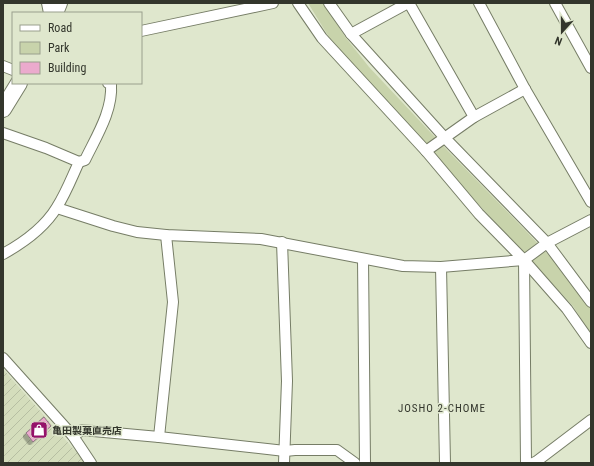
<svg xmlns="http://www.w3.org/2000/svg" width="594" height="466" font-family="'Roboto Condensed','Noto Sans JP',sans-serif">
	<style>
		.industrial { fill: url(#industrial-furrows) }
		.green { fill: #c8d3ab }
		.building { fill: #ebaacd; stroke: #8f7783; filter: url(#shadow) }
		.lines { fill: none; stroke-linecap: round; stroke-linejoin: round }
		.minor-casing { stroke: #767d66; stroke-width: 12 }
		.primary-casing { stroke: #767d66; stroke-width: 18 }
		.minor { stroke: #fff; stroke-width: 10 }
		.primary { stroke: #fff; stroke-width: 16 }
		.labels { text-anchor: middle; stroke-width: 3; stroke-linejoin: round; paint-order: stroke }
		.poi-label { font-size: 10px; font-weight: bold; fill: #33362c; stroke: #dfe7cd; text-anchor: start }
		.neighbourhood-label { font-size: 11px; letter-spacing: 1px; fill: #33362c; stroke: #dfe7cd }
	</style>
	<defs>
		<pattern id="industrial-furrows" width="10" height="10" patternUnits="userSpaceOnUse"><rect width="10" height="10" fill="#d4ddbc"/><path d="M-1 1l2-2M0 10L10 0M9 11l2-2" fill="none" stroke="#b6bea2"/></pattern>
		<filter id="shadow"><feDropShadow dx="-3.5" dy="3.5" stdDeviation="0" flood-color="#0004"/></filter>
	</defs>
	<rect width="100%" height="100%" fill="#dfe7cd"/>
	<polygon class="industrial" points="3,369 86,463 3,463"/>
	<polygon class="green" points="308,3 323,3 346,38 369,67 449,152 527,232 570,278 591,307 591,335 573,306 439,162 332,42"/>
	<polygon class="building" points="44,417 51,426 33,442 26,433"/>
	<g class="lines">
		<defs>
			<g id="minor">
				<polyline points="47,3 49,13"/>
				<polyline points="298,3 322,38 426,151 479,214 524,260 567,309 591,343"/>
				<polyline points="329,3 351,34 445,138 547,243 591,302"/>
				<polyline points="409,3 474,117"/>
				<polyline points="479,3 525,89 591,202"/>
				<polyline points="555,3 591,68"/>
				<polyline points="141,31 273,3"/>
				<polyline points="351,34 408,3"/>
				<polyline points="3,66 13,70"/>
				<path d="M3,133L46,148L79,162C72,177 66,193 57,207C45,227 23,243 3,254"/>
				<polyline points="426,151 474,117 525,89"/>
				<path d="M79,162L85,160C96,137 113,111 111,84L108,83"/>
				<polyline points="57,208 113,226 137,232 166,235 261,239 403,266 441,267 524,260 547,243 591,220"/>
				<polyline points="282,242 287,381 284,463"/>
				<polyline points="363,259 365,463"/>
				<polyline points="524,260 526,463"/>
				<polyline points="441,267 445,463"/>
				<polyline points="3,358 73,436 91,463"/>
				<polyline points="73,436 82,430 159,437 285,451 295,450 337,450 355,463"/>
				<polyline points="159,437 173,302 166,235"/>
				<polyline points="533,463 537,461 591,420"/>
			</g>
			<g id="primary">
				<polyline points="55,13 59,3"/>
				<polyline points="3,109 19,83"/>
			</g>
		</defs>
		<use href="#minor" class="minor-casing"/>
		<use href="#primary" class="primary-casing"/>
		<use href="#minor" class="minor"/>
		<use href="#primary" class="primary"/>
	</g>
	<defs>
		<symbol id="shop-square" viewBox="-11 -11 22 22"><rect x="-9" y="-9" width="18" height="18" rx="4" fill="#95126a" stroke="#dfe7cd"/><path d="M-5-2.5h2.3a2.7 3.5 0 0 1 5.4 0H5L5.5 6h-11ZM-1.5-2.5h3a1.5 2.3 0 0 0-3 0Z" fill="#fff"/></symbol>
	</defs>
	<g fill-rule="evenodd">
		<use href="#shop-square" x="29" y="420" width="20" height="20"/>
	</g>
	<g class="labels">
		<g class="poi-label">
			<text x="52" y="434">亀田製菓直売店</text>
		</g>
		<g class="neighbourhood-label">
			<text x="442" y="412">JOSHO 2-CHOME</text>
		</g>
	</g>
	<rect width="594" height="466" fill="none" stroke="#33362c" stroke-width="8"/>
	<rect x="12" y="12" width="130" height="72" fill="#dfe7cd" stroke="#9aa08d"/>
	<rect x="20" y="25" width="20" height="6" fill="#ffffff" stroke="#9aa08d"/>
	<text x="48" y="32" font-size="12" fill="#33362c">Road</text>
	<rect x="20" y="42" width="20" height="12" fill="#c8d3ab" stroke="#9aa08d"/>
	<text x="48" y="52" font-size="12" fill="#33362c">Park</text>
	<rect x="20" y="62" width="20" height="12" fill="#ebaacd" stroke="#9aa08d"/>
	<text x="48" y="72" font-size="12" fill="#33362c">Building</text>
	<g transform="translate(562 32) rotate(201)" stroke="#dfe7cd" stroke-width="3" paint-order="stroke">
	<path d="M0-3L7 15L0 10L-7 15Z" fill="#33362c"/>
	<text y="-6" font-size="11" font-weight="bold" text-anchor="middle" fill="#33362c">N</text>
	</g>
</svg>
